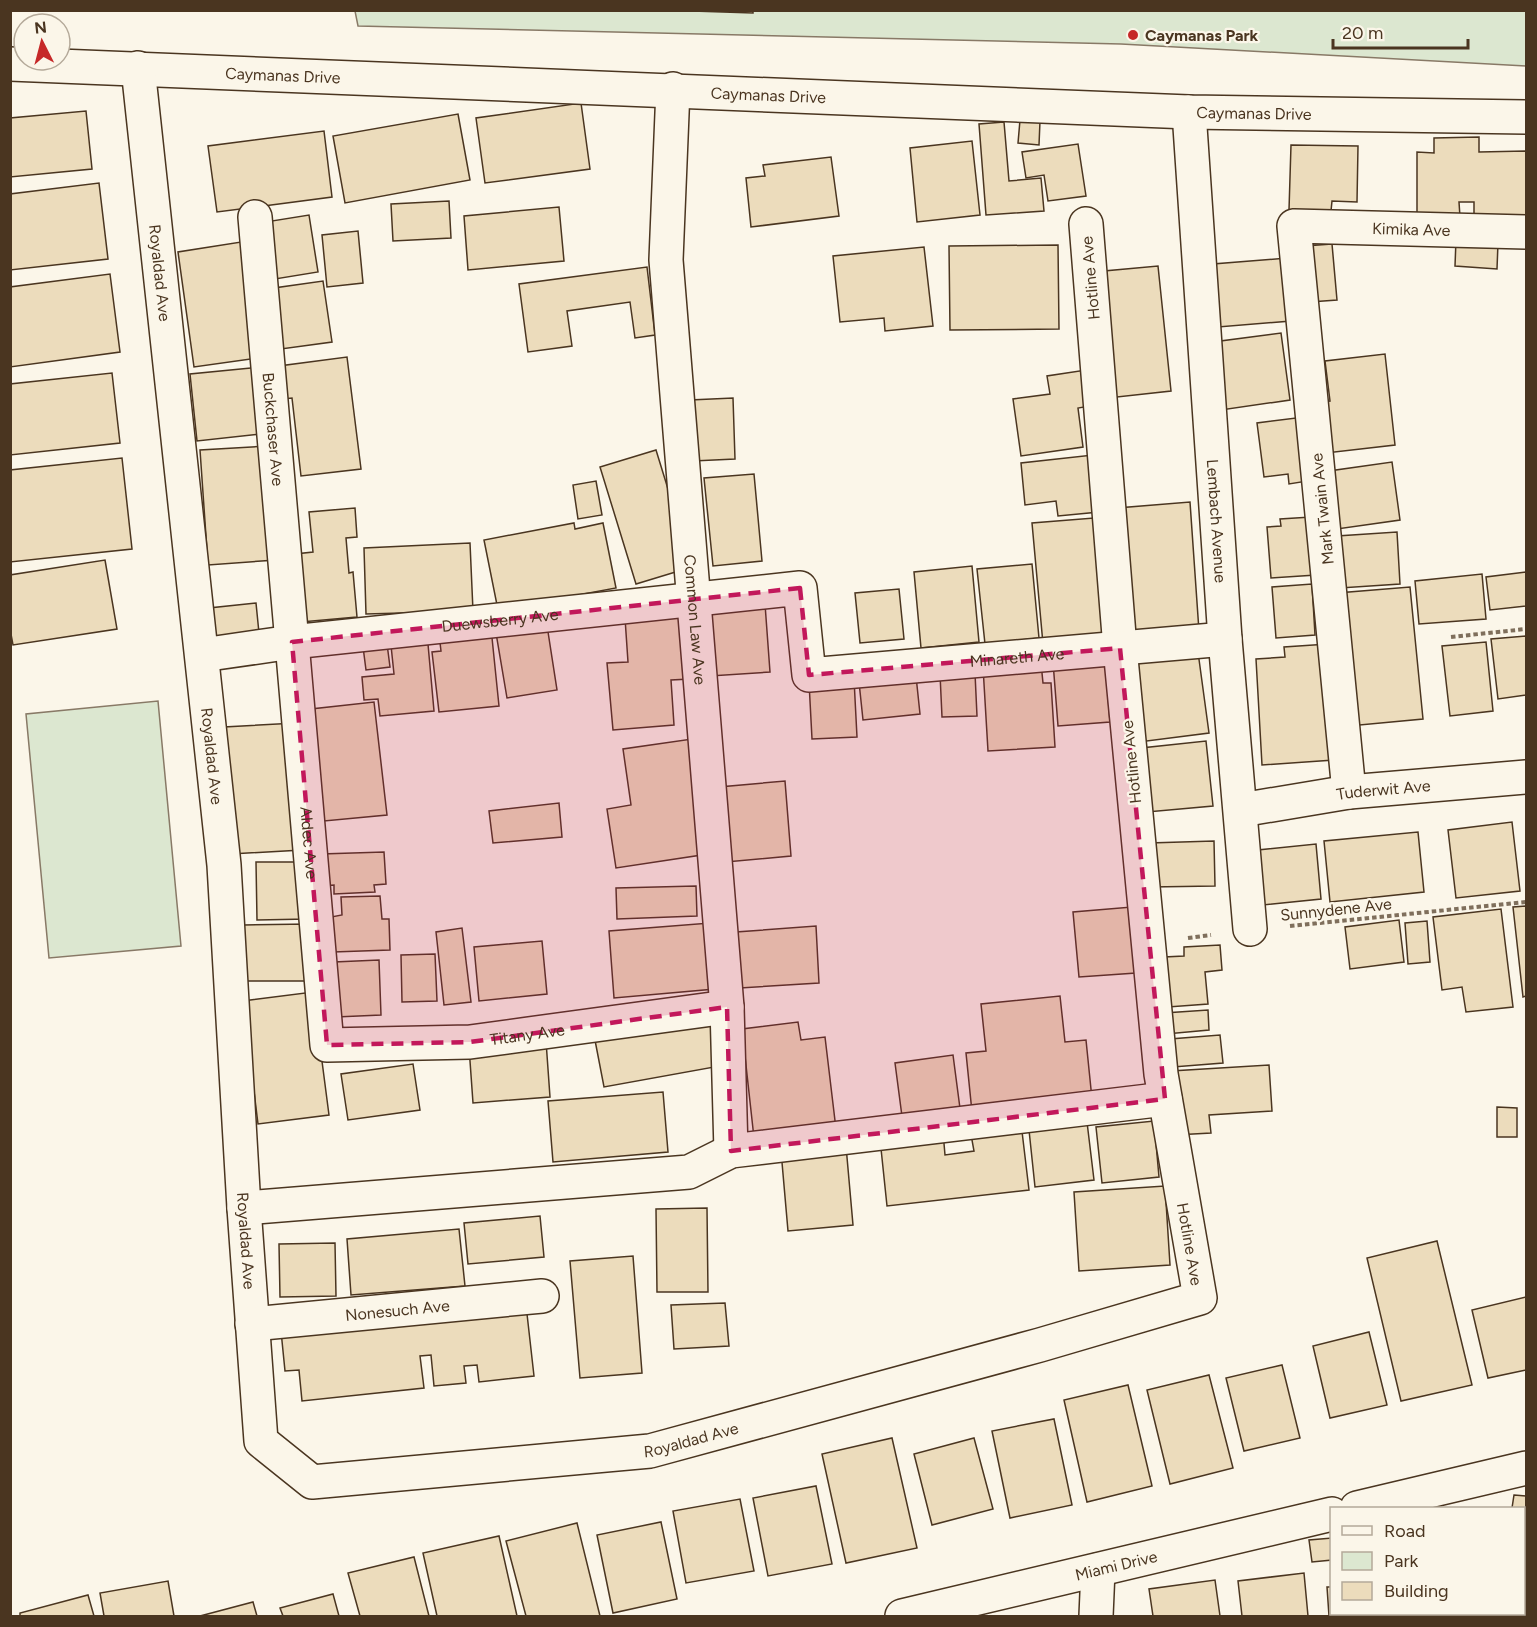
<svg xmlns="http://www.w3.org/2000/svg" width="1537" height="1627" font-family="Figtree,sans-serif">
	<style>
		.green { fill: #dce7d0; stroke: #887966; stroke-width: 1.5 }
		.building { fill: #ecdcbc; stroke: #4a3520; stroke-width: 1.5 }
		.lines { fill: none; stroke-linecap: round; stroke-linejoin: round }
		.minor-casing { stroke: #4a3520; stroke-width: 36 }
		.path { stroke: #7f6f5c; stroke-width: 4; stroke-dasharray: 4.5 3; stroke-linecap: butt }
		.minor { stroke: #fbf6e9; stroke-width: 33 }
		.marked { fill: #c2185b; fill-opacity: 0.2; stroke: #c2185b; stroke-width: 4.5; stroke-dasharray: 12 8; stroke-linejoin: round }
		.poi-dot { fill: #c62828; stroke: #fbf6e9; stroke-width: 2 }
		.labels { text-anchor: middle; stroke-width: 4.5; stroke-linejoin: round; paint-order: stroke }
		.poi-label { font-size: 16px; font-weight: bold; fill: #4a3520; stroke: #fbf6e9; text-anchor: start }
		.street-label { font-size: 16px; fill: #4a3520; stroke: #fbf6e9 }
	</style>
	<rect width="100%" height="100%" fill="#fbf6e9"/>
	<g class="green">
		<polygon points="1526,10 1526,66 1121,44 358,26 355,11"/>
		<polygon points="158,701 181,946 49,958 26,714"/>
	</g>
	<g class="building">
		<polygon points="661,10 753,10 753,13"/>
		<polygon points="581,103 590,169 485,183 476,118"/>
		<polygon points="86,111 92,169 10,177 10,118"/>
		<polygon points="458,114 470,180 345,203 333,136"/>
		<polygon points="1020,120 1040,121 1039,145 1018,143"/>
		<polygon points="1004,122 1009,181 1041,178 1044,211 986,215 979,124"/>
		<polygon points="324,131 332,197 217,212 208,146"/>
		<polygon points="1479,137 1479,152 1526,151 1526,221 1474,222 1474,202 1459,202 1460,217 1417,218 1417,152 1434,153 1434,138"/>
		<polygon points="972,141 980,215 917,222 910,148"/>
		<polygon points="1078,144 1086,196 1048,201 1044,175 1026,178 1022,152"/>
		<polygon points="1291,145 1358,146 1357,202 1332,201 1331,211 1289,210"/>
		<polygon points="831,157 839,216 751,227 746,178 765,176 763,165"/>
		<polygon points="99,183 108,259 10,270 10,194"/>
		<polygon points="449,201 451,238 393,241 391,204"/>
		<polygon points="559,207 564,261 468,270 464,216"/>
		<polygon points="309,215 318,272 269,280 259,223"/>
		<polygon points="358,231 363,283 327,287 322,235"/>
		<polygon points="1456,240 1498,243 1497,269 1455,266"/>
		<polygon points="241,242 258,358 194,367 178,252"/>
		<polygon points="1332,244 1337,300 1310,302 1305,246"/>
		<polygon points="1058,245 1059,329 950,330 949,246"/>
		<polygon points="924,247 933,326 885,331 884,318 840,322 833,256"/>
		<polygon points="1287,258 1291,321 1218,327 1213,264"/>
		<polygon points="1158,266 1171,391 1108,398 1104,271"/>
		<polygon points="647,267 655,335 635,338 630,302 567,311 572,346 528,352 519,284"/>
		<polygon points="110,274 120,352 10,367 10,287"/>
		<polygon points="323,281 332,342 281,349 274,288"/>
		<polygon points="1281,333 1290,400 1221,410 1213,342"/>
		<polygon points="1385,354 1395,445 1326,453 1320,402 1330,401 1325,361"/>
		<polygon points="347,357 361,469 301,476 292,398 283,399 279,366"/>
		<polygon points="262,367 269,433 197,441 190,374"/>
		<polygon points="1086,370 1090,406 1078,408 1083,447 1021,456 1013,399 1050,394 1047,376"/>
		<polygon points="112,373 120,443 10,455 10,384"/>
		<polygon points="733,398 735,459 693,461 690,400"/>
		<polygon points="1304,417 1314,480 1289,484 1288,474 1264,477 1257,423"/>
		<polygon points="269,446 276,560 208,565 200,450"/>
		<polygon points="656,450 692,567 636,584 600,467"/>
		<polygon points="1093,455 1099,512 1058,516 1056,501 1025,505 1021,463"/>
		<polygon points="122,458 132,549 10,562 10,470"/>
		<polygon points="1392,462 1400,520 1337,529 1329,471"/>
		<polygon points="754,474 762,561 713,566 704,478"/>
		<polygon points="596,481 602,515 578,519 573,485"/>
		<polygon points="1190,502 1199,631 1127,637 1117,508"/>
		<polygon points="355,508 357,537 346,538 349,573 353,572 357,617 301,622 295,554 313,552 309,512"/>
		<polygon points="1311,517 1316,575 1271,578 1267,527 1281,526 1280,519"/>
		<polygon points="1094,518 1105,638 1043,644 1032,523"/>
		<polygon points="574,523 575,529 603,523 616,588 498,610 484,540"/>
		<polygon points="1397,532 1400,584 1340,588 1337,536"/>
		<polygon points="470,543 473,611 366,614 364,548"/>
		<polygon points="105,560 117,629 13,645 10,629 10,575"/>
		<polygon points="1032,564 1039,638 985,644 977,569"/>
		<polygon points="972,566 979,642 921,648 914,572"/>
		<polygon points="1526,572 1526,606 1490,610 1486,577"/>
		<polygon points="1482,574 1486,619 1419,624 1415,581"/>
		<polygon points="1312,584 1315,635 1276,638 1272,587"/>
		<polygon points="1410,587 1423,719 1349,726 1337,593"/>
		<polygon points="899,589 904,639 860,643 855,593"/>
		<polygon points="256,603 259,633 211,637 209,608"/>
		<polygon points="765,604 770,672 710,676 705,608"/>
		<polygon points="684,613 690,679 671,680 674,725 613,730 607,663 628,662 625,618"/>
		<polygon points="546,619 557,690 507,698 495,627"/>
		<polygon points="491,628 499,706 439,712 432,652 441,651 439,634"/>
		<polygon points="427,633 434,711 380,716 378,699 364,700 362,677 394,674 390,636"/>
		<polygon points="386,636 390,667 366,670 362,639"/>
		<polygon points="1526,636 1526,695 1498,699 1491,639"/>
		<polygon points="1486,642 1493,711 1450,716 1442,646"/>
		<polygon points="1328,644 1334,760 1262,765 1256,659 1285,657 1284,647"/>
		<polygon points="1198,652 1209,733 1139,742 1129,661"/>
		<polygon points="1105,658 1110,722 1058,726 1053,662"/>
		<polygon points="1041,663 1043,683 1051,683 1055,747 988,751 983,667"/>
		<polygon points="975,673 977,716 942,717 940,674"/>
		<polygon points="916,676 920,714 863,720 859,682"/>
		<polygon points="854,679 857,737 812,739 809,682"/>
		<polygon points="374,702 387,815 324,821 311,709"/>
		<polygon points="296,723 302,850 231,854 224,727"/>
		<polygon points="692,739 708,854 616,868 607,809 631,805 623,749"/>
		<polygon points="1206,741 1213,806 1147,812 1141,748"/>
		<polygon points="785,781 791,856 726,862 719,787"/>
		<polygon points="559,803 562,837 493,843 489,811"/>
		<polygon points="1512,822 1520,891 1456,898 1448,830"/>
		<polygon points="1418,832 1424,892 1330,902 1324,841"/>
		<polygon points="1214,841 1215,886 1150,887 1149,843"/>
		<polygon points="1316,844 1321,899 1263,905 1258,850"/>
		<polygon points="384,852 386,884 374,885 375,892 334,894 334,885 322,886 321,854"/>
		<polygon points="256,862 307,862 308,919 257,920"/>
		<polygon points="696,886 697,916 617,919 616,888"/>
		<polygon points="380,896 382,919 389,919 390,950 333,952 331,917 342,915 341,897"/>
		<polygon points="1526,906 1526,996 1523,997 1513,907"/>
		<polygon points="1132,907 1136,973 1079,977 1073,912"/>
		<polygon points="1501,909 1513,1007 1466,1012 1462,987 1442,990 1433,917"/>
		<polygon points="1399,920 1404,962 1350,969 1345,927"/>
		<polygon points="1427,921 1430,962 1408,964 1405,923"/>
		<polygon points="710,923 715,989 614,998 609,931"/>
		<polygon points="310,924 310,981 244,981 244,925"/>
		<polygon points="816,926 819,983 740,988 736,932"/>
		<polygon points="462,928 471,1002 444,1005 436,932"/>
		<polygon points="542,941 547,994 479,1001 474,947"/>
		<polygon points="1220,945 1222,970 1205,972 1208,1004 1168,1007 1164,957 1184,956 1184,947"/>
		<polygon points="435,954 437,1001 402,1002 401,955"/>
		<polygon points="379,960 381,1015 336,1017 334,962"/>
		<polygon points="313,992 329,1115 258,1124 243,1001"/>
		<polygon points="1060,996 1065,1042 1086,1040 1092,1099 972,1112 966,1053 986,1051 981,1004"/>
		<polygon points="1208,1010 1209,1030 1166,1034 1164,1013"/>
		<polygon points="711,1015 720,1066 604,1087 594,1035"/>
		<polygon points="798,1022 801,1040 825,1037 836,1129 754,1138 742,1029"/>
		<polygon points="1220,1035 1223,1063 1173,1067 1170,1039"/>
		<polygon points="546,1041 550,1097 473,1103 469,1047"/>
		<polygon points="953,1055 961,1116 903,1124 895,1063"/>
		<polygon points="413,1064 420,1110 348,1120 341,1074"/>
		<polygon points="1269,1065 1272,1111 1209,1115 1211,1133 1175,1135 1171,1071"/>
		<polygon points="663,1092 668,1152 553,1162 548,1101"/>
		<polygon points="1497,1107 1517,1108 1517,1137 1497,1137"/>
		<polygon points="1154,1121 1159,1177 1102,1183 1096,1127"/>
		<polygon points="1087,1122 1094,1180 1035,1187 1029,1130"/>
		<polygon points="1021,1123 1029,1190 887,1206 880,1139 943,1132 945,1155 974,1151 970,1129"/>
		<polygon points="846,1146 853,1225 788,1231 781,1151"/>
		<polygon points="1165,1186 1170,1265 1079,1271 1074,1192"/>
		<polygon points="707,1208 708,1292 657,1292 656,1209"/>
		<polygon points="540,1216 544,1257 468,1264 464,1223"/>
		<polygon points="459,1229 465,1286 351,1295 347,1239"/>
		<polygon points="1437,1241 1472,1385 1401,1401 1367,1258"/>
		<polygon points="335,1243 336,1296 280,1297 279,1244"/>
		<polygon points="633,1256 642,1373 580,1378 570,1261"/>
		<polygon points="1526,1297 1526,1370 1488,1378 1472,1310"/>
		<polygon points="725,1303 729,1346 674,1349 671,1305"/>
		<polygon points="526,1305 534,1376 479,1382 477,1365 464,1366 466,1383 434,1386 431,1355 420,1356 424,1388 302,1401 299,1370 285,1371 281,1331"/>
		<polygon points="1369,1332 1387,1405 1330,1418 1313,1346"/>
		<polygon points="1282,1365 1300,1438 1244,1451 1226,1378"/>
		<polygon points="1209,1375 1233,1468 1170,1484 1147,1390"/>
		<polygon points="1128,1385 1152,1486 1087,1502 1064,1400"/>
		<polygon points="1054,1419 1072,1505 1010,1518 992,1431"/>
		<polygon points="892,1438 917,1548 846,1563 822,1454"/>
		<polygon points="974,1438 993,1509 932,1525 914,1454"/>
		<polygon points="816,1486 832,1564 768,1576 753,1498"/>
		<polygon points="1514,1495 1526,1496 1526,1595 1524,1594 1524,1508 1512,1508"/>
		<polygon points="740,1499 754,1571 686,1583 673,1511"/>
		<polygon points="661,1522 677,1599 613,1613 597,1535"/>
		<polygon points="577,1523 600,1616 526,1616 506,1541"/>
		<polygon points="499,1536 517,1616 437,1616 423,1553"/>
		<polygon points="1332,1538 1332,1560 1312,1562 1309,1540"/>
		<polygon points="414,1557 429,1616 360,1616 348,1573"/>
		<polygon points="1304,1573 1308,1616 1242,1616 1238,1581"/>
		<polygon points="1215,1580 1220,1616 1153,1616 1149,1589"/>
		<polygon points="168,1581 174,1616 104,1616 100,1593"/>
		<polygon points="1327,1587 1332,1587 1332,1614 1413,1615 1329,1616"/>
		<polygon points="333,1594 339,1616 283,1616 280,1608"/>
		<polygon points="88,1595 94,1616 20,1616 20,1613"/>
		<polygon points="253,1602 257,1616 200,1616"/>
	</g>
	<g class="lines">
		<defs>
			<g id="minor">
				<path id="s1" d="M10,64L1189,112L1526,117"/>
				<path id="s2" d="M138,68L224,865L244,1208L261,1441L312,1482L650,1451L1040,1345L1200,1298L1161,1074L1120,648L1086,224"/>
				<path id="s3" d="M673,89L666,260L727,1007L731,1151"/>
				<path id="s4" d="M1189,112L1225,639L1250,929"/>
				<path id="s5" d="M255,217L327,1045L470,1042L727,1007"/>
				<path id="s6" d="M202,655L292,642L800,588L809,675L1225,639"/>
				<path id="s7" d="M1349,792L1294,226L1526,232"/>
				<path id="s8" d="M1241,810L1349,792L1526,777"/>
				<polyline points="244,1208 689,1172 731,1151 1165,1099"/>
				<path id="s9" d="M252,1324L542,1296"/>
				<polyline points="1357,1508 1526,1468"/>
				<path id="s10" d="M902,1616L1332,1514"/>
				<polyline points="1096,1616 1098,1570"/>
				<polyline points="1432,1616 1433,1614"/>
			</g>
		</defs>
		<use href="#minor" class="minor-casing"/>
		<g class="path">
			<polyline points="1451,637 1526,629"/>
			<polyline points="1290,926 1526,902"/>
			<polyline points="1188,938 1211,935"/>
		</g>
		<use href="#minor" class="minor"/>
	</g>
	<path class="marked" d="M800,588L809,675L1120,648L1165,1099L731,1151L727,1007L470,1042L327,1045L292,642Z"/>
	<circle class="poi-dot" cx="1133" cy="35" r="6"/>
	<g class="labels">
		<g class="poi-label">
			<text x="1145" y="41">Caymanas Park</text>
		</g>
		<g class="street-label">
			<text dy="6" stroke="none"><textPath href="#s1" startOffset="273">Caymanas Drive</textPath></text>
			<text dy="6" stroke="none"><textPath href="#s1" startOffset="759">Caymanas Drive</textPath></text>
			<text dy="6" stroke="none"><textPath href="#s1" startOffset="1245">Caymanas Drive</textPath></text>
			<text dy="6" stroke="none"><textPath href="#s7" startOffset="686">Kimika Ave</textPath></text>
			<text dy="6" stroke="none"><textPath href="#s2" startOffset="206">Royaldad Ave</textPath></text>
			<text transform="translate(1090 278) rotate(-95)" y="6">Hotline Ave</text>
			<text dy="6" stroke="none"><textPath href="#s5" startOffset="213">Buckchaser Ave</textPath></text>
			<text transform="translate(1322 509) rotate(-96)" y="6">Mark Twain Ave</text>
			<text dy="6" stroke="none"><textPath href="#s4" startOffset="410">Lembach Avenue</textPath></text>
			<text dy="6" stroke="none"><textPath href="#s3" startOffset="532">Common Law Ave</textPath></text>
			<text dy="6" stroke="none"><textPath href="#s6" startOffset="300">Duewsberry Ave</textPath></text>
			<text dy="6" stroke="none"><textPath href="#s6" startOffset="898">Minareth Ave</textPath></text>
			<text dy="6" stroke="none"><textPath href="#s2" startOffset="692">Royaldad Ave</textPath></text>
			<text transform="translate(1131 762) rotate(-96)" y="6">Hotline Ave</text>
			<text dy="6" stroke="none"><textPath href="#s8" startOffset="144">Tuderwit Ave</textPath></text>
			<text dy="6" stroke="none"><textPath href="#s5" startOffset="628">Aldec Ave</textPath></text>
			<text transform="translate(1336 909) rotate(-6)" y="6">Sunnydene Ave</text>
			<text dy="6" stroke="none"><textPath href="#s5" startOffset="1032">Titany Ave</textPath></text>
			<text dy="6" stroke="none"><textPath href="#s2" startOffset="1178">Royaldad Ave</textPath></text>
			<text transform="translate(1190 1244) rotate(80)" y="6">Hotline Ave</text>
			<text dy="6" stroke="none"><textPath href="#s9" startOffset="146">Nonesuch Ave</textPath></text>
			<text dy="6" stroke="none"><textPath href="#s2" startOffset="1826">Royaldad Ave</textPath></text>
			<text dy="6" stroke="none"><textPath href="#s10" startOffset="220">Miami Drive</textPath></text>
		</g>
	</g>
	<rect width="1537" height="1627" fill="none" stroke="#4a3520" stroke-width="24"/>
	<rect x="1330" y="1507" width="195" height="108" fill="#fbf6e9" stroke="#b4a999" stroke-width="1.5"/>
	<rect x="1342" y="1526" width="30" height="9" fill="#fbf6e9" stroke="#b4a999" stroke-width="1.5"/>
	<text x="1384" y="1537" font-size="18" fill="#4a3520">Road</text>
	<rect x="1342" y="1552" width="30" height="18" fill="#dce7d0" stroke="#b4a999" stroke-width="1.5"/>
	<text x="1384" y="1567" font-size="18" fill="#4a3520">Park</text>
	<rect x="1342" y="1582" width="30" height="18" fill="#ecdcbc" stroke="#b4a999" stroke-width="1.5"/>
	<text x="1384" y="1597" font-size="18" fill="#4a3520">Building</text>
	<g transform="translate(42 42) rotate(354)"><circle r="28" fill="#fbf6e9" stroke="#b4a999" stroke-width="1.5"/>
	<path d="M0-4.5L10 22L0 15L-10 22Z" fill="#c62828"/>
	<text y="-9" font-size="16" font-weight="bold" text-anchor="middle" fill="#4a3520">N</text>
	</g>
	<path d="M1333 39v9h135v-9" fill="none" stroke="#4a3520" stroke-width="3"/>
	<text x="1342" y="39" font-size="18" fill="#4a3520" stroke="#fbf6e9" stroke-width="4.5" paint-order="stroke">20 m</text>
</svg>
